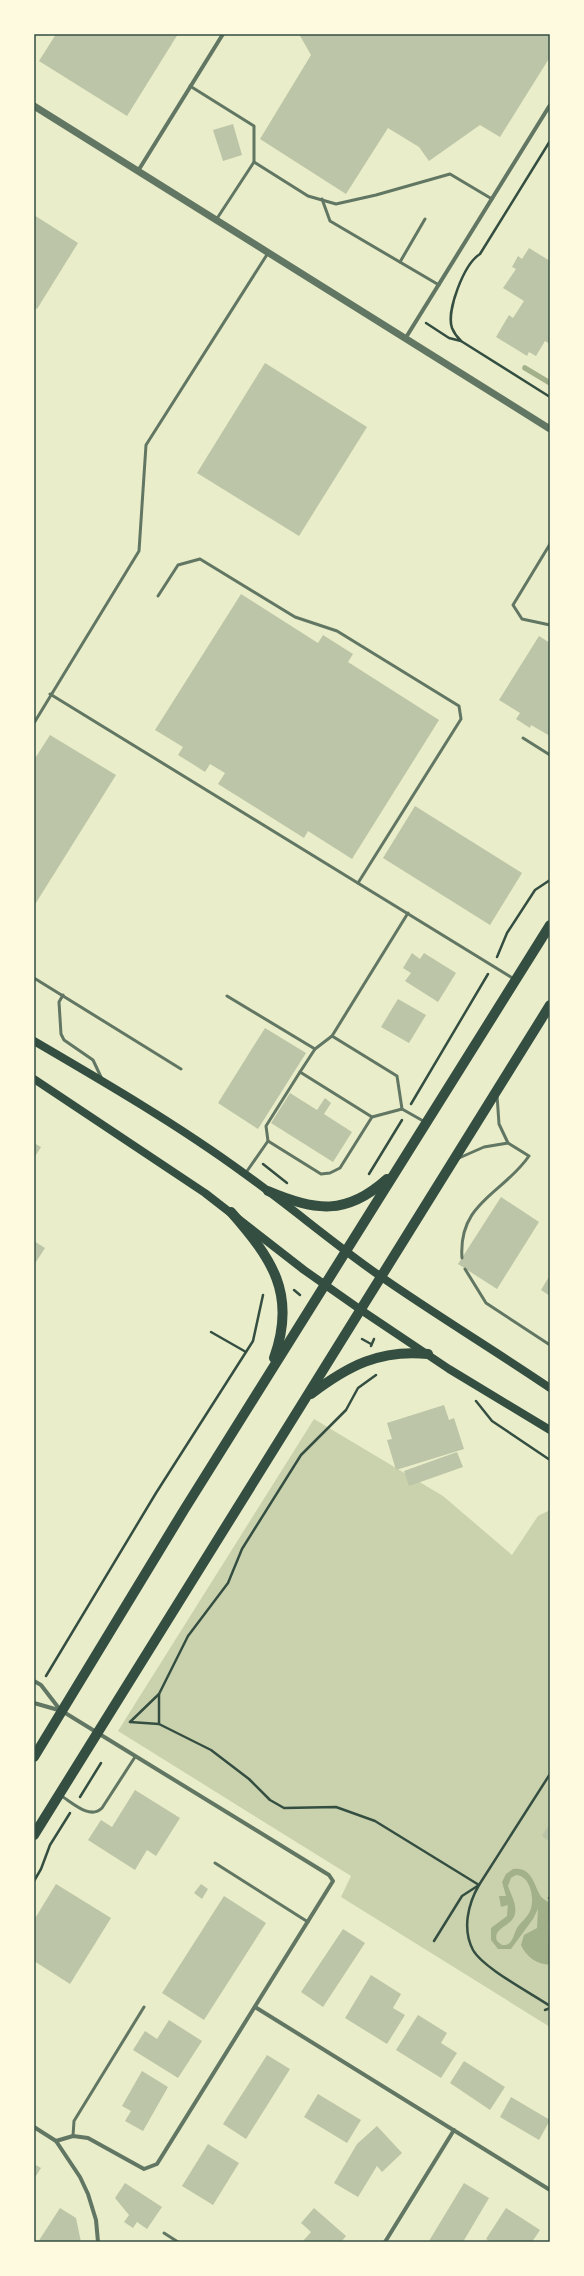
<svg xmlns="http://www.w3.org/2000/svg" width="584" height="2276" font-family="'Nunito Sans',sans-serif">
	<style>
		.green { fill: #cad2ad }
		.water { fill: #a3b18a; fill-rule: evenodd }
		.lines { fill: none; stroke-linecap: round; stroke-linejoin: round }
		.stream { stroke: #a3b18a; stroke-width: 5.5 }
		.building { fill: #bcc5a7 }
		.path { stroke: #344e41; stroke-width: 2.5 }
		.service { stroke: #617663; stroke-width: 3 }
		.minor { stroke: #617663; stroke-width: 4 }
		.tertiary { stroke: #617663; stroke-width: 7 }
		.secondary { stroke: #344e41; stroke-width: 8 }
		.primary { stroke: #344e41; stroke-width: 10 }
		.neatline { fill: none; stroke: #344e41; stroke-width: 1.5 }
	</style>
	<rect width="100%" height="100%" fill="#e9edc9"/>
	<polygon class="green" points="314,1419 443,1496 512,1555 538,1516 550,1510 550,2027 341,1897 351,1876 118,1731"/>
	<path class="water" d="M513,1869C531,1866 534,1884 540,1895C541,1898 547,1901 550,1903L548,1927L550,1965C537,1964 526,1957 521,1945L524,1935L537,1928L538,1909L533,1919L511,1949H498L491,1940V1928L507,1916L508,1903V1905L501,1907L499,1896H506L502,1882L506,1874ZM516,1875C531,1876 535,1900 530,1911C527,1918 521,1922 517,1928C513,1935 513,1946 502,1945L497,1941C492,1927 512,1927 515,1914C517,1904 511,1895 508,1886L511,1878Z"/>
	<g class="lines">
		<polyline class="stream" points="525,368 550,383"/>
	</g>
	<g class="building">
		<polygon points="56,34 178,34 127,116 39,61"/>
		<polygon points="299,34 550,34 550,57 500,137 480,125 429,161 419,147 388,128 346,194 260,139 311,55"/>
		<polygon points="233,124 242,155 223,161 213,130"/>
		<polygon points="34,215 78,243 37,309 34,307"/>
		<polygon points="529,248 550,261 550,344 545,341 536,356 529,352 527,356 496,337 509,315 513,318 524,301 503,288 516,269 512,267 518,256 522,259"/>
		<polygon points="265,363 367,427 299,536 197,473"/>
		<polygon points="241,594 318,643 323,635 353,654 348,662 439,720 352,859 308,831 304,838 218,784 225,773 210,764 205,772 191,763 178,755 183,747 155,730"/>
		<polygon points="539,636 550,643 550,736 531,725 530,728 516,719 520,713 499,700"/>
		<polygon points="50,735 116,775 34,906 34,760"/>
		<polygon points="415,806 522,873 490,925 383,858"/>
		<polygon points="412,953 420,959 424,953 456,973 438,1002 405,981 411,973 403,968"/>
		<polygon points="398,999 426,1015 409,1043 381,1027"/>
		<polygon points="265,1028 306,1053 258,1129 218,1103"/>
		<polygon points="290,1093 317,1110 325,1098 331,1103 324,1114 352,1132 333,1162 271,1123"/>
		<polygon points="34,1143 41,1147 34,1158"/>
		<polygon points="501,1197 539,1222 497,1289 458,1264"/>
		<polygon points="34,1241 45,1248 34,1265"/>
		<polygon points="550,1275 550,1296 541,1290"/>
		<polygon points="444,1405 449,1420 454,1418 464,1449 396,1470 387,1440 392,1439 387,1423"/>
		<polygon points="457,1452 463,1467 409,1486 404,1471"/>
		<polygon points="135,1790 180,1818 156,1856 147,1850 135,1870 88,1840 101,1820 112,1827"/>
		<polygon points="550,1823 550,1842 542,1836"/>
		<polygon points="56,1884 111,1918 70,1984 34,1961 34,1920"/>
		<polygon points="201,1884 208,1889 202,1899 194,1893"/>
		<polygon points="224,1896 266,1923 204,2020 162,1993"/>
		<polygon points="343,1929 365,1943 323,2007 301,1992"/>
		<polygon points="371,1975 401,1994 393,2008 405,2015 387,2044 345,2018"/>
		<polygon points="418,2015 447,2033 441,2043 457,2053 441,2078 396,2050"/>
		<polygon points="169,2020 202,2041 178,2078 133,2050 145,2031 157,2039"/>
		<polygon points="267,2055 290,2069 246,2139 223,2124"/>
		<polygon points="464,2061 505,2087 490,2110 450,2083"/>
		<polygon points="142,2071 168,2087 143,2131 125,2121 131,2111 122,2106"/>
		<polygon points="318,2094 361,2120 347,2143 304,2117"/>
		<polygon points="511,2097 550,2120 539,2140 500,2117"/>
		<polygon points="377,2126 402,2153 382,2172 377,2166 358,2197 334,2183 357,2144"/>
		<polygon points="208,2144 239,2163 213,2205 182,2186"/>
		<polygon points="34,2164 41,2168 34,2179"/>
		<polygon points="125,2183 162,2207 147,2229 137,2222 133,2228 124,2222 129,2215 115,2198"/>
		<polygon points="464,2183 489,2198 463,2242 431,2242 429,2241"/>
		<polygon points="60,2208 76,2218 81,2242 38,2242"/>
		<polygon points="314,2208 346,2236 341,2242 302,2242 311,2232 301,2223"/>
		<polygon points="506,2208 540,2230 532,2242 491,2242 486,2239"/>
	</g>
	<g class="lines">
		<g class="path">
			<path d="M550,141L480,254C464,264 446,311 452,328C454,333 457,337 461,341L550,397"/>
			<polyline points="426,323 449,338 461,341"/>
			<polyline points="497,957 507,933 535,890 550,880"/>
			<polyline points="411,1104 488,974"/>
			<polyline points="263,1164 287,1183"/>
			<polyline points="369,1174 402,1120"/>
			<polyline points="294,1290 300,1295"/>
			<polyline points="211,1332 246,1352"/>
			<polyline points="362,1339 371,1344"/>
			<polyline points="371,1346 374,1339"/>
			<polyline points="476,1401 492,1421 550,1460"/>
			<polyline points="46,1676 156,1493 253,1341 263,1295"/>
			<polyline points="159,1694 159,1724"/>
			<path d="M130,1722L159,1724L211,1750L249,1779L270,1800L284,1808L336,1807L375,1821L479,1885C468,1904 462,1929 473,1950C483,1968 531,1993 550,2006"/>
			<polyline points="130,1722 159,1694 188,1636 228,1583 242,1549 301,1455 346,1410 358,1388 376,1375"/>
			<polyline points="80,1797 101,1763"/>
			<polyline points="34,1881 41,1869 50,1845 70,1813"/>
			<polyline points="549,1898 550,1898"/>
			<polyline points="434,1941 462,1896 479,1885 550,1774"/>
			<polyline points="545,2010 550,2008"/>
		</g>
		<g class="service">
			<polyline points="190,86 254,126 254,162 216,220"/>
			<polyline points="254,162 308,196 336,204 376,195 450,174 492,199"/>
			<polyline points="322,199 330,221 439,285"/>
			<polyline points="400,262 425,219"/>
			<polyline points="550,544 513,605 522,619 550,625"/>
			<polyline points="158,596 178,565 200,559 295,617 337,631 459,706 461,719 358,883"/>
			<polyline points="50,694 514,979"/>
			<polyline points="34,723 139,551 146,445 268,253"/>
			<polyline points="523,738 550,755"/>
			<polyline points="34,978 181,1069"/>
			<polyline points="63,995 59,1002 61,1034 64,1040 93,1060 101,1077"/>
			<polyline points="227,996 315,1049 332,1036"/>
			<polyline points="300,1072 315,1049"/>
			<polyline points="402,1109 397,1076 332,1036 408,913"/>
			<polyline points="268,1141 321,1174 330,1173 340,1168 372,1117 402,1109 425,1122"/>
			<polyline points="459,1158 484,1147 508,1143"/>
			<polyline points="245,1174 268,1141 266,1126 300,1072 372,1117"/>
			<path d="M462,1258C458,1202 503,1194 529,1156L508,1143L499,1124L497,1095"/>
			<polyline points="465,1269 486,1303 550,1345"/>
			<path d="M60,1795C73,1803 90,1820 102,1808L135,1757"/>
			<polyline points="215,1863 308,1922"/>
			<polyline points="73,2136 74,2121 144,2007"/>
			<polyline points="164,2233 178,2242"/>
		</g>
		<g class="minor">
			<polyline points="138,171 223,34"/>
			<polyline points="405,339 550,105"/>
			<polyline points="34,1681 41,1685 61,1711"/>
			<polyline points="34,1703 62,1711 329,1875 333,1881 157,2164 144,2169 88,2138 73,2136 56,2141"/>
			<polyline points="255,2007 550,2190"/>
			<polyline points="34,2127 56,2141 80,2177 88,2194 96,2220 98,2242"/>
			<polyline points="385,2242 454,2130"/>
		</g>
		<polyline class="tertiary" points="34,106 550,429"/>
		<g class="secondary">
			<path d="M34,1041C106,1083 178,1125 245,1174C291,1207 334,1244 380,1276C436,1315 494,1350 550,1388"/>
			<polyline points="34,1079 205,1193 304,1270 361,1310 449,1369 550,1430"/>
		</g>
		<g class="primary">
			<path d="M268,1191C315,1211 346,1216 387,1179"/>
			<path d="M231,1212C272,1259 297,1294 274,1358"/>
			<path d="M311,1394C348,1366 380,1349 428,1354"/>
			<polyline points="34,1757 184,1510 550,925"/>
			<polyline points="34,1835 550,1005"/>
		</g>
	</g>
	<rect width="584" height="2276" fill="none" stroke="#fefae0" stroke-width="70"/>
	<rect x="35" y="35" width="514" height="2206" class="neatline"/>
</svg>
